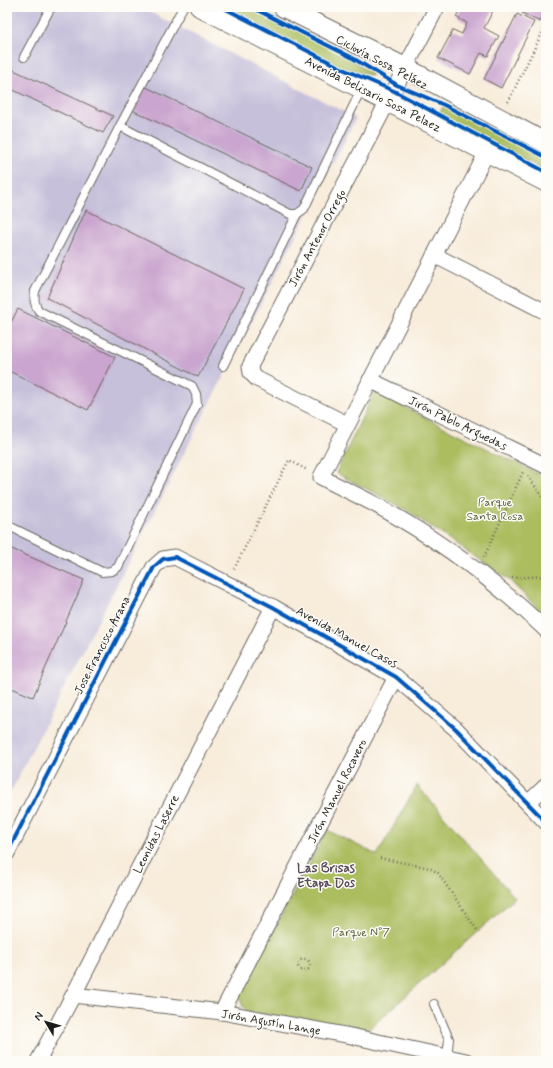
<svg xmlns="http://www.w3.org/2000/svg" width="553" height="1068" font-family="Mynerve,sans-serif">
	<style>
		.industrial { fill: #c6c0da }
		.green { fill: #acbd61; stroke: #646c3e }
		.building { fill: #caa5cf }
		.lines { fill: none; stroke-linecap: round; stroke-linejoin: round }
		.service-casing { stroke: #69655e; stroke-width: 10 }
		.minor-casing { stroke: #69655e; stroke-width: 17 }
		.tertiary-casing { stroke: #69655e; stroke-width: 21 }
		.path { stroke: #69655e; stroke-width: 2.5; stroke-dasharray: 1 3; stroke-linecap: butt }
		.service { stroke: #fff; stroke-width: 8 }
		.minor { stroke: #fff; stroke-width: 15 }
		.tertiary { stroke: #fff; stroke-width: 19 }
		.cycleway-casing { stroke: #fdfcf7; stroke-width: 6 }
		.cycleway { stroke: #0057b8; stroke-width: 4 }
		.labels { text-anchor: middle; stroke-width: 3; stroke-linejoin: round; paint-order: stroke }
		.street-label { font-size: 12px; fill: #1c1c1c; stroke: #fdfcf7 }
		.park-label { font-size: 12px; fill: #565c38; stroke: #fdfcf7 }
		.neighbourhood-label { font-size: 13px; font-weight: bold; fill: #594c5b; stroke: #fdfcf7 }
	</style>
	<rect width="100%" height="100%" fill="#fdfcf7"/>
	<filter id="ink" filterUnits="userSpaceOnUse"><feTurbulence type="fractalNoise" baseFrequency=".025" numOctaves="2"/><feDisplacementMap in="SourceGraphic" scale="8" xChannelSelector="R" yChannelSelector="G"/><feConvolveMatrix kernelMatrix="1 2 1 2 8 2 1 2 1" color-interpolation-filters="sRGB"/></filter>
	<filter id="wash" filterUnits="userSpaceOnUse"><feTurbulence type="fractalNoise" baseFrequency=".012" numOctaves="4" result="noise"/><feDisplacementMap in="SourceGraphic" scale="16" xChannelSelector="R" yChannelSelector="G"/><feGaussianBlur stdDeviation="0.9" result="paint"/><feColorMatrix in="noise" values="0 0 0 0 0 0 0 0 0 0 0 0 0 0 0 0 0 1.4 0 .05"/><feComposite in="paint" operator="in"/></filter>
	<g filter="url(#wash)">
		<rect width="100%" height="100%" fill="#f8ecda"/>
		<polygon class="industrial" points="7,7 140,7 356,118 7,799"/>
		<g class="green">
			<polygon points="222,7 251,7 339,51 369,72 372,75 368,75 340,67"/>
			<polygon points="444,105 546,157 546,171 438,116"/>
			<polygon points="374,392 546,478 546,616 509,580 405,509 336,473"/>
			<polygon points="417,785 515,898 369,1029 249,1012 243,1007 239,996 327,830 377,855"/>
		</g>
		<g id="blocks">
			<g class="building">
				<polygon points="461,7 495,7 484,28 499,36 488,56 481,53 470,74 438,58 453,30 462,34 467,23 456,17"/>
				<polygon points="525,7 546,7 546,9 540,22 522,13"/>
				<polygon points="517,14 534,22 501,88 484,79"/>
				<polygon points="7,67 113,116 103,133 7,87"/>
				<polygon points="144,86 312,167 301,191 132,110"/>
				<polygon points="86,210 244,289 198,377 47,298"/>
				<polygon points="18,309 115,357 88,410 7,370 7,330"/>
				<polygon points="7,547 84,580 33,697 7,686"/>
			</g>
		</g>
	</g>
	<g filter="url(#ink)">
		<use href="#blocks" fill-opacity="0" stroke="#69655e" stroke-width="1"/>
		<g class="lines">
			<defs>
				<g id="service">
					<polyline points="24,57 51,7"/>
					<polyline points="120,126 290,214 297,214 304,209 362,88"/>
					<polyline points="223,366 297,214"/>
					<path d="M7,525L102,572L112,571L118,567L197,404L196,394L192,386L39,311C34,304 34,300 35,291L120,126L183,7"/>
					<polyline points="434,1004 449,1039 447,1057"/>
				</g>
				<g id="minor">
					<path d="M487,152L321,477C339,487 358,495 376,505C438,539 495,581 546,630"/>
					<polyline points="434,255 546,312"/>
					<polyline points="370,380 546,466"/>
					<polyline points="347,424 257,379 251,373 250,366 437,7"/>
					<polyline points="528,803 546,786"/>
					<polyline points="7,853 154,567 163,559 175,557 273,607 396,677 456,729 546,822"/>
					<polyline points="73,995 222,1012 351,1036 466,1061"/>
					<polyline points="222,1012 396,677"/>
					<polyline points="38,1061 77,988 273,607"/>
				</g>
				<g id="tertiary">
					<polyline points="200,7 546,182"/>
					<polyline points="283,7 406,68 546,143"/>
				</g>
			</defs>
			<use href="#service" class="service-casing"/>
			<use href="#minor" class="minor-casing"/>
			<use href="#tertiary" class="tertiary-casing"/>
			<g class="path">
				<polyline points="508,102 546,25"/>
				<polyline points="528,476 546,502"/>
				<polyline points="484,557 523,472"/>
				<polyline points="234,569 289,460 307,470"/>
				<polyline points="512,578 546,576"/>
				<polyline points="380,858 430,868 438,873 477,930"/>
				<circle cx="304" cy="965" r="6"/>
			</g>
			<use href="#service" class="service"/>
			<use href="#minor" class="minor"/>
			<use href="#tertiary" class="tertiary"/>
			<defs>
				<g id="cycleway">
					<polyline points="222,7 345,70 394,91 546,172"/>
					<polyline points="251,7 351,57 397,85 444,105 546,157"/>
					<polyline points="7,853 154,567 163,559 175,557 273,607 396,677 456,729 546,822"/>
				</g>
			</defs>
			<use href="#cycleway" class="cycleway-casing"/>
			<use href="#cycleway" class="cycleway"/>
		</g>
	</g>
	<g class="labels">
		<g class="street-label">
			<text transform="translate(382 62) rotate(28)" y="4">Ciclovía Sosa Peláez</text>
			<text transform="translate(373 94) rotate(27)" y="4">Avenida Belisario Sosa Pelaez</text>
			<text transform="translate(317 238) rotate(-62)" y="4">Jirón Antenor Orrego</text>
			<text transform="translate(458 423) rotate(26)" y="4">Jirón Pablo Arguedas</text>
			<text transform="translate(347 637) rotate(29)" y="4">Avenida Manuel Casos</text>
			<text transform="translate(102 645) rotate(-63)" y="4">Jose Francisco Arana</text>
			<text transform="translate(337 791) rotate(-63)" y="4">Jirón Manuel Rocavero</text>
			<text transform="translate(156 834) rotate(-63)" y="4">Leonidas Laserre</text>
			<text transform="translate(271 1022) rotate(10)" y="4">Jirón Agustín Lange</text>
		</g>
		<g class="park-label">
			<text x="495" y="506">Parque<tspan x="495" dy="14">Santa Rosa</tspan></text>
			<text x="361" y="936">Parque N°7</text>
		</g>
		<g class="neighbourhood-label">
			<text x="326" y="872">Las Brisas<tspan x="326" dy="15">Etapa Dos</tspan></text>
		</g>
	</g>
	<rect width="553" height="1068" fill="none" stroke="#fdfcf7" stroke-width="24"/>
	<g transform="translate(46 1022) rotate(308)" stroke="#fdfcf7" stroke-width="3" paint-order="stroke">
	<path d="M0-3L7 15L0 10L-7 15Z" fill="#1c1c1c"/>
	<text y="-6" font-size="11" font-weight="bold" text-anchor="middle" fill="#1c1c1c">N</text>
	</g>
</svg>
